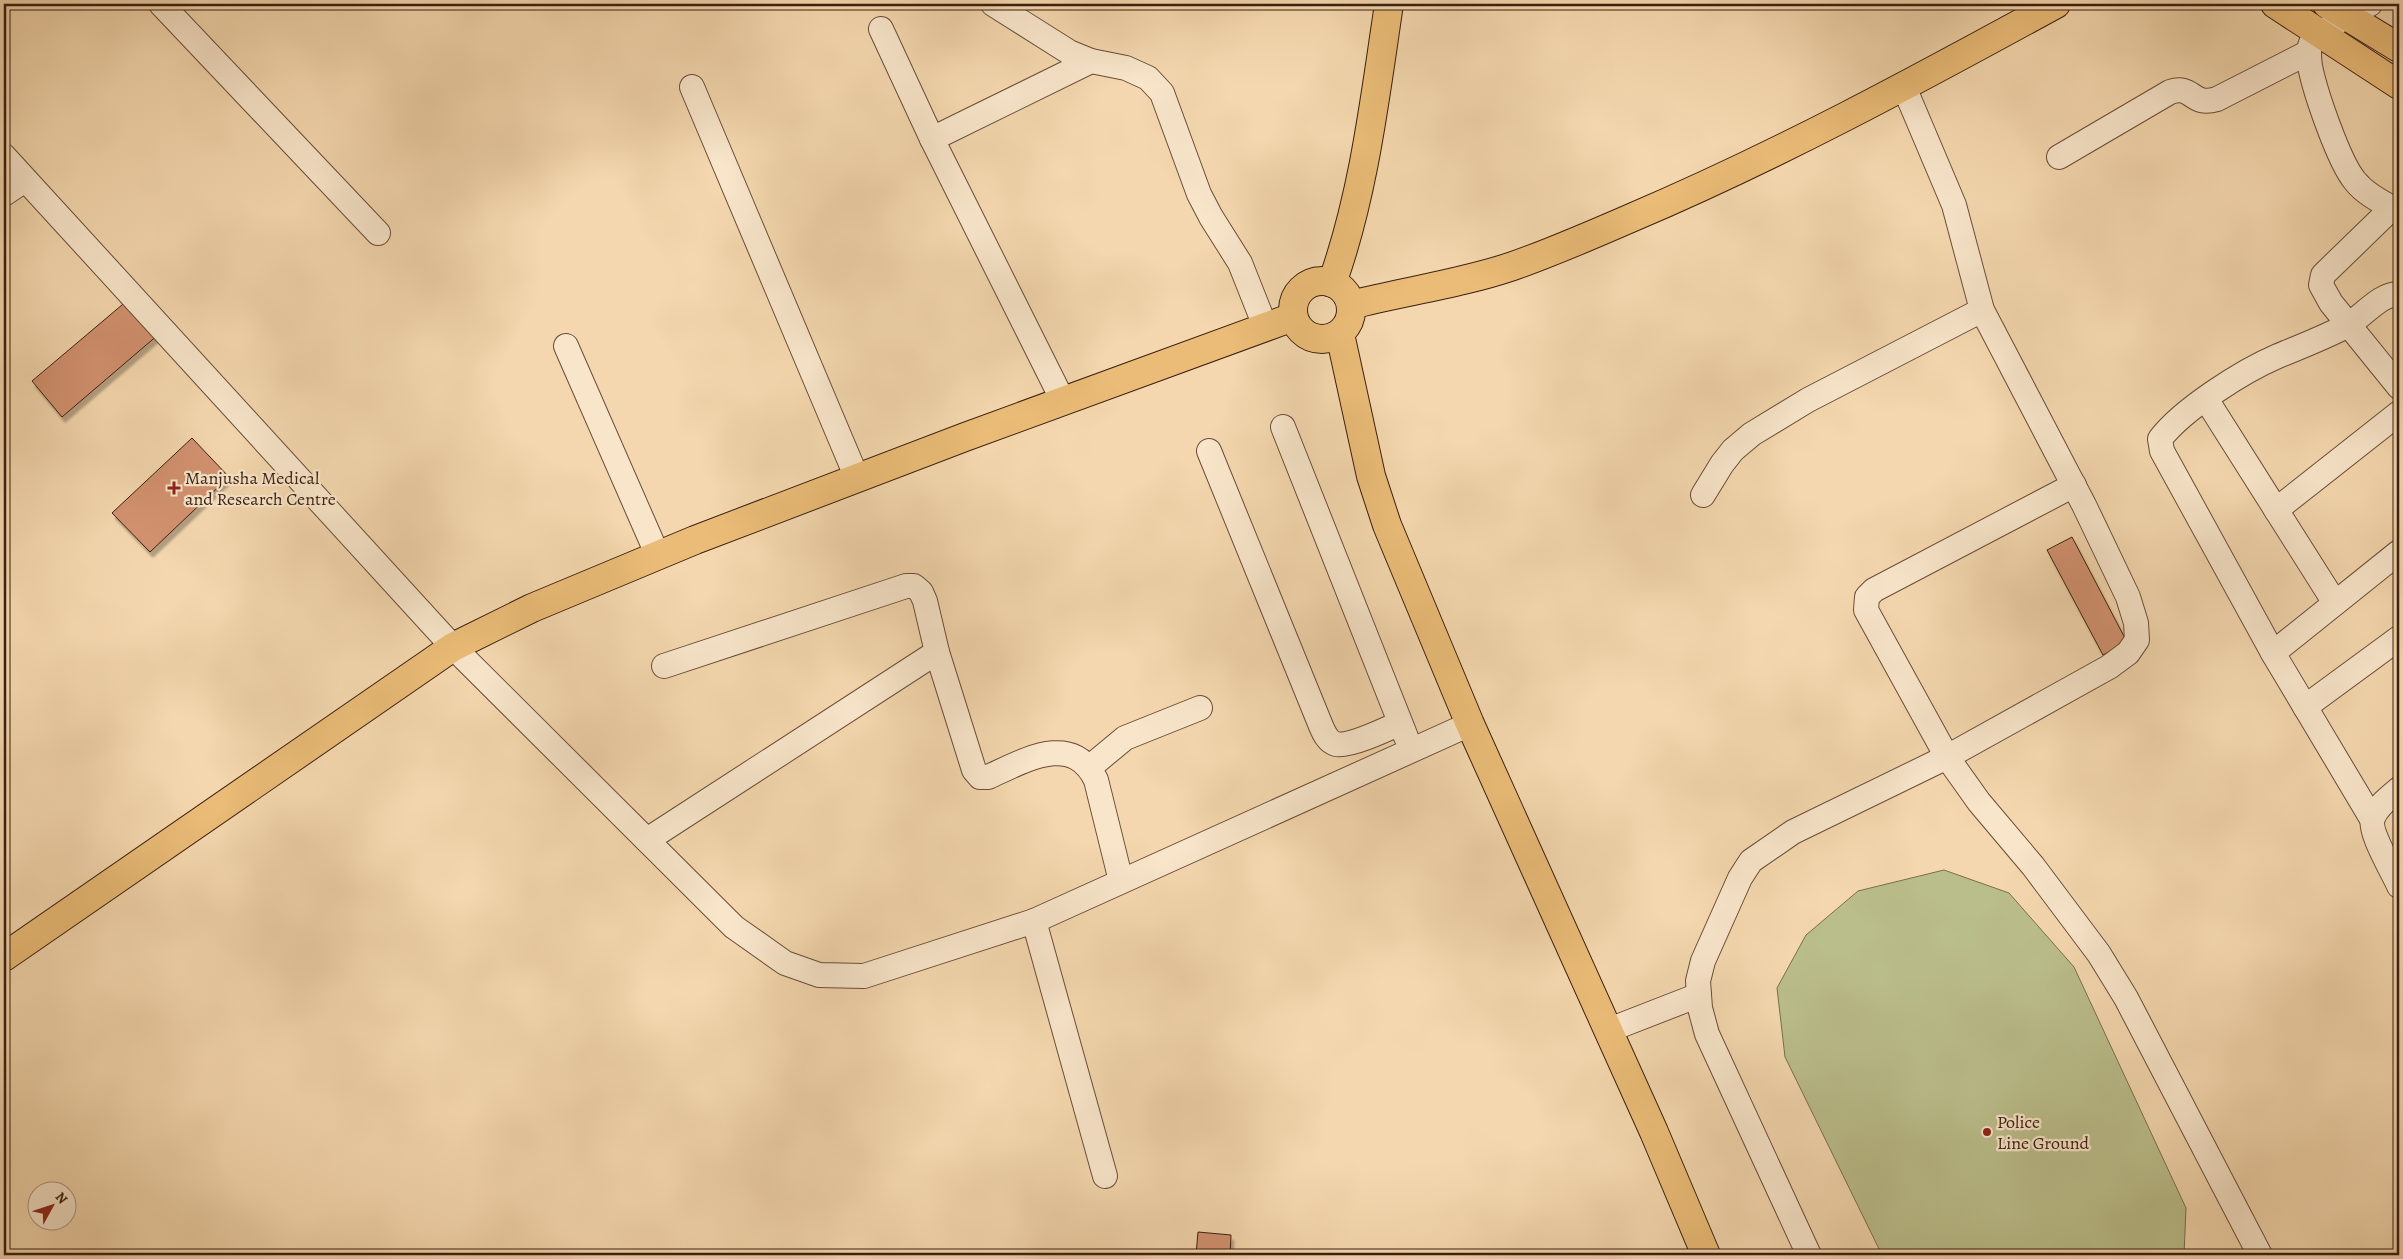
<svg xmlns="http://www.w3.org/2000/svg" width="2403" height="1259" font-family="Alegreya,serif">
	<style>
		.green { fill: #babe8b; stroke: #7a6e4e }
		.building { fill: #d39270; stroke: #3b1f10; filter: url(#shadow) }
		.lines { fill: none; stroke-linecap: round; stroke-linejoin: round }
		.minor-casing { stroke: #694d38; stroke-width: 26 }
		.major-casing { stroke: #3b1f10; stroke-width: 30 }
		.minor { stroke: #f8e5ca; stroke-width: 24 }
		.major { stroke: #eabc77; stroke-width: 28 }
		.poi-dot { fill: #8f2418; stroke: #f8e5ca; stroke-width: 2 }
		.labels { text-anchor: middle; stroke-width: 4.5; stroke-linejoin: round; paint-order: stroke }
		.poi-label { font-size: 18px; fill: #3b1f10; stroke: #f8e5ca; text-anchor: start }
	</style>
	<defs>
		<filter id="shadow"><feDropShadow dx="3" dy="5.5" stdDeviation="1" flood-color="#0004"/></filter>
	</defs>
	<rect width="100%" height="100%" fill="#f4d7ae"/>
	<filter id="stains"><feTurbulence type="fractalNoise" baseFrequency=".004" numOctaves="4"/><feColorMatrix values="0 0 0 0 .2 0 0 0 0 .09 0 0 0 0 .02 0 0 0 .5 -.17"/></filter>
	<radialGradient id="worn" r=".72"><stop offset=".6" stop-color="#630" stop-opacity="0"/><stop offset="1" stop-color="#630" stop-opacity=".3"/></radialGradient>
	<polygon class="green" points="1944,870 2009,893 2074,967 2186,1208 2184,1255 1882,1255 1785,1057 1777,988 1806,935 1858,891"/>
	<g class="building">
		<polygon points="129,299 159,334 62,417 32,381"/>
		<polygon points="192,438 229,477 150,552 112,513"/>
		<polygon points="2072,537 2127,642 2103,655 2047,550"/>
		<polygon points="1198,1232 1231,1235 1230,1255 1196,1255"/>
	</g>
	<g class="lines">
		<defs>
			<g id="minor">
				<polyline points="161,4 378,233"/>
				<polyline points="993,4 1069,52 1091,61 1126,68 1148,78 1162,93 1199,194 1211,217 1240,263 1265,326"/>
				<path d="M2370,4C2357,10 2317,32 2311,43C2308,50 2309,59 2310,66C2315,92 2339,162 2355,181C2366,195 2384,203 2399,212"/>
				<polyline points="881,29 932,139 1063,401"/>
				<polyline points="692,87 857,478"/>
				<polyline points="932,139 1091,61"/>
				<polyline points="4,156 453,647 734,927 785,963 819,975 864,976 1034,921 1470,724"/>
				<path d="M2059,157L2170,92C2194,84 2190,107 2217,99L2309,52"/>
				<polyline points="4,194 25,180"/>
				<polyline points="2392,208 2323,275 2321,285 2331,303 2399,387"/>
				<polyline points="566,346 658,556"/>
				<polyline points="2206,399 2335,603"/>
				<polyline points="1283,427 1406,737"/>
				<path d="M1209,451L1321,726C1324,733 1328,742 1336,744C1349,747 1387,729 1400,723"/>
				<polyline points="2074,485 1874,590 1867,597 1866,610 1947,757 1979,802 2033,866 2099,954 2126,998 2260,1255"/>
				<polyline points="1703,495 1722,464 1733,450 1752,434 1808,400 1982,310"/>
				<polyline points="2276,510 2399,413"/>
				<polyline points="2273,653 2399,552"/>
				<path d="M664,666L906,586H914L921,592L925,601L937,652L974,770L980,777H988C1024,761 1072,731 1096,780L1121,881"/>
				<polyline points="2305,707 2399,638"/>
				<polyline points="1090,767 1125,738 1200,708"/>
				<path d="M2399,789C2390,797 2377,806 2373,818C2368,831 2393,872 2399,886"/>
				<path d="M2372,819L2273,653L2162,451L2160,439C2183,409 2243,371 2278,356C2302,346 2326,337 2348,325C2363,316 2381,293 2399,294"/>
				<polyline points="647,840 937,652"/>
				<polyline points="1034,921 1105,1176"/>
				<polyline points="1609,1030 1699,995"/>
				<polyline points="1809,1255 1707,1034 1700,1008 1698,981 1703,961 1740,878 1751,861 1793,832 1947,757 2109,667 2128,653 2137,640 2136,623 2128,597 2084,505 1982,310 1954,205 1904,87"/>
			</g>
			<g id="major">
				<polyline points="2275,4 2399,85"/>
				<polyline points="2327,4 2399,48"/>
				<circle cx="1322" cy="310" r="29"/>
				<path d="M1332,283C1364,194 1375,97 1389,4"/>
				<path d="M1351,305C1405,291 1460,284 1513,266C1553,252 1592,235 1631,218C1777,156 1917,80 2056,4"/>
				<polyline points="1340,334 1371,476 1387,525 1470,724 1654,1132 1706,1255"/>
				<polyline points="4,957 453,647 532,608 695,540 965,437 1293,317"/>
			</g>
		</defs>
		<use href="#minor" class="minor-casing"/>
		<use href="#major" class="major-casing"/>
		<use href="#minor" class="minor"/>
		<use href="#major" class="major"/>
	</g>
	<g class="poi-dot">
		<path d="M171.5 480.5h5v5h5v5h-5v5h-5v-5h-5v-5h5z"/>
		<circle cx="1987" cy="1132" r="5"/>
	</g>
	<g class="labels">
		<g class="poi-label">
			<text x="185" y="484">Manjusha Medical<tspan x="185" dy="21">and Research Centre</tspan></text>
			<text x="1997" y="1128">Police<tspan x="1997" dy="21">Line Ground</tspan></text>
		</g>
	</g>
	<rect width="2403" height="1259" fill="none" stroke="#f4d7ae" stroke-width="20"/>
	<rect x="5" y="5" width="2393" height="1249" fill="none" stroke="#3b1f10" stroke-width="2.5"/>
	<rect x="10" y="10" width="2383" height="1239" fill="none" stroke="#3b1f10"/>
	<g transform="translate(52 1206) rotate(50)"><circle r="24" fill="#f8e5ca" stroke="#ac9680"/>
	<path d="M0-4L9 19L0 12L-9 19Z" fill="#8f2418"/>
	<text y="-8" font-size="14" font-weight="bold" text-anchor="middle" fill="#3b1f10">N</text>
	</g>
	<rect width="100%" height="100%" filter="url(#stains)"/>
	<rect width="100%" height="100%" fill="url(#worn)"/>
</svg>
